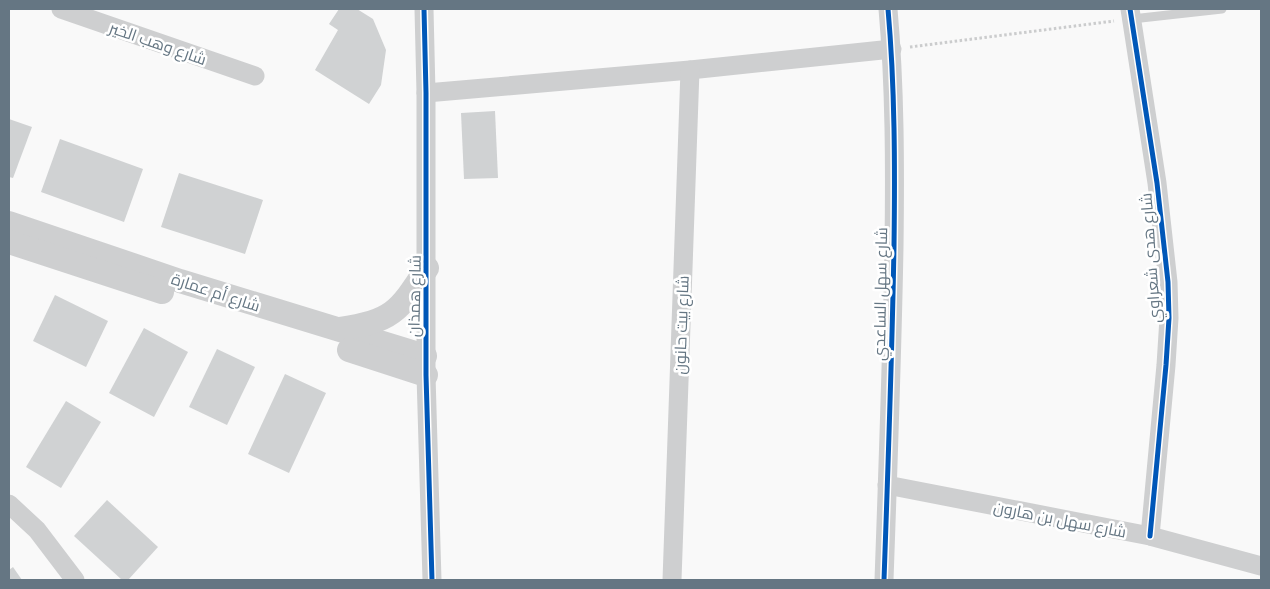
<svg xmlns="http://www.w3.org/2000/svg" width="1270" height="589" font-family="'Space Grotesk',Cairo,sans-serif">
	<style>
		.building { fill: #d0d2d3 }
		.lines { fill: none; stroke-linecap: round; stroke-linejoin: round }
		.path { stroke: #cbcccd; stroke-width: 3; stroke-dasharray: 2.5 2.5; stroke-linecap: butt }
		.service { stroke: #cecfd0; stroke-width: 9 }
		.minor { stroke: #cecfd0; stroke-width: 19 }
		.tertiary { stroke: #cecfd0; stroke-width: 24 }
		.cycleway-casing { stroke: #fff; stroke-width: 8 }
		.cycleway { stroke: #0057b8; stroke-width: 5 }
		.labels { text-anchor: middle; stroke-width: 5; stroke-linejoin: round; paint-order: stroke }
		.street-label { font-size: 16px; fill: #657683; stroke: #fff }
	</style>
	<rect width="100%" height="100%" fill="#f9f9f9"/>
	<g class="building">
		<polygon points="339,9 357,9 373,19 386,50 381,85 369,104 315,70 338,30 329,24"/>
		<polygon points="495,111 498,178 464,179 461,113"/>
		<polygon points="9,119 32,127 13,178 9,177"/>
		<polygon points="60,139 143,169 124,222 41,192"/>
		<polygon points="179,173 263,200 245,254 161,227"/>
		<polygon points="55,295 108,321 86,367 33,341"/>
		<polygon points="144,328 188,352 154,417 109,393"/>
		<polygon points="217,349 255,367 227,425 189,407"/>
		<polygon points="285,374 326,393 289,473 248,454"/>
		<polygon points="66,401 101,422 61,488 26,467"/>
		<polygon points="107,500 158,547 128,580 122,580 74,536"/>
		<polygon points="13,567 22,580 9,580 9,570"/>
	</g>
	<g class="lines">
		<polyline class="path" points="910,47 1114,21"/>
		<polyline class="service" points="1132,19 1222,9"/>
		<g class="minor">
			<polyline points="61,9 255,76"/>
			<polyline points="424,9 426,93 426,375 432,580"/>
			<polyline points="1130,9 1157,183 1168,282 1169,318 1166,365 1150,536"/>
			<polyline points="426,93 690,70 892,49"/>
			<polyline points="887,485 1150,536 1261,566"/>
			<polyline points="9,504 37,530 75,580"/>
			<polyline points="672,580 690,70"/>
			<path d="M884,580C888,469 892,358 894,247C895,168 895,88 888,9"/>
		</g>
		<g class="tertiary">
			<polyline points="9,223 180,281 425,356"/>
			<polyline points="9,242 162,292"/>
			<path d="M339,329C392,321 398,313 427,268"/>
			<polyline points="349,350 426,375"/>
		</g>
		<defs>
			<g id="cycleway">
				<polyline points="424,9 426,93 426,375 432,580"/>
				<polyline points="1130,9 1157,183 1168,282 1169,318 1166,365 1150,536"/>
				<path d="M884,580C888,469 892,358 894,247C895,168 895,88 888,9"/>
			</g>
		</defs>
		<use href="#cycleway" class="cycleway-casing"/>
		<use href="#cycleway" class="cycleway"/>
	</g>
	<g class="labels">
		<g class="street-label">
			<text transform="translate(158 43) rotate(19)" y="6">شارع وهب الخير</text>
			<text transform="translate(1150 258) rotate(-94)" y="6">شارع هدى شعراوي</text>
			<text transform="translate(216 292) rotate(18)" y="6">شارع أم عمارة</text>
			<text transform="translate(880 294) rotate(-89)" y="6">شارع سهل الساعدي</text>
			<text transform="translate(414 296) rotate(-89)" y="6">شارع همذان</text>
			<text transform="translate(681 325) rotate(-88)" y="6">شارع بيت حانون</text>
			<text transform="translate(1060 519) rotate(11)" y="6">شارع سهل بن هارون</text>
		</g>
	</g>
	<rect width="1270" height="589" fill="none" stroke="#657683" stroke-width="20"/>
</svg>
